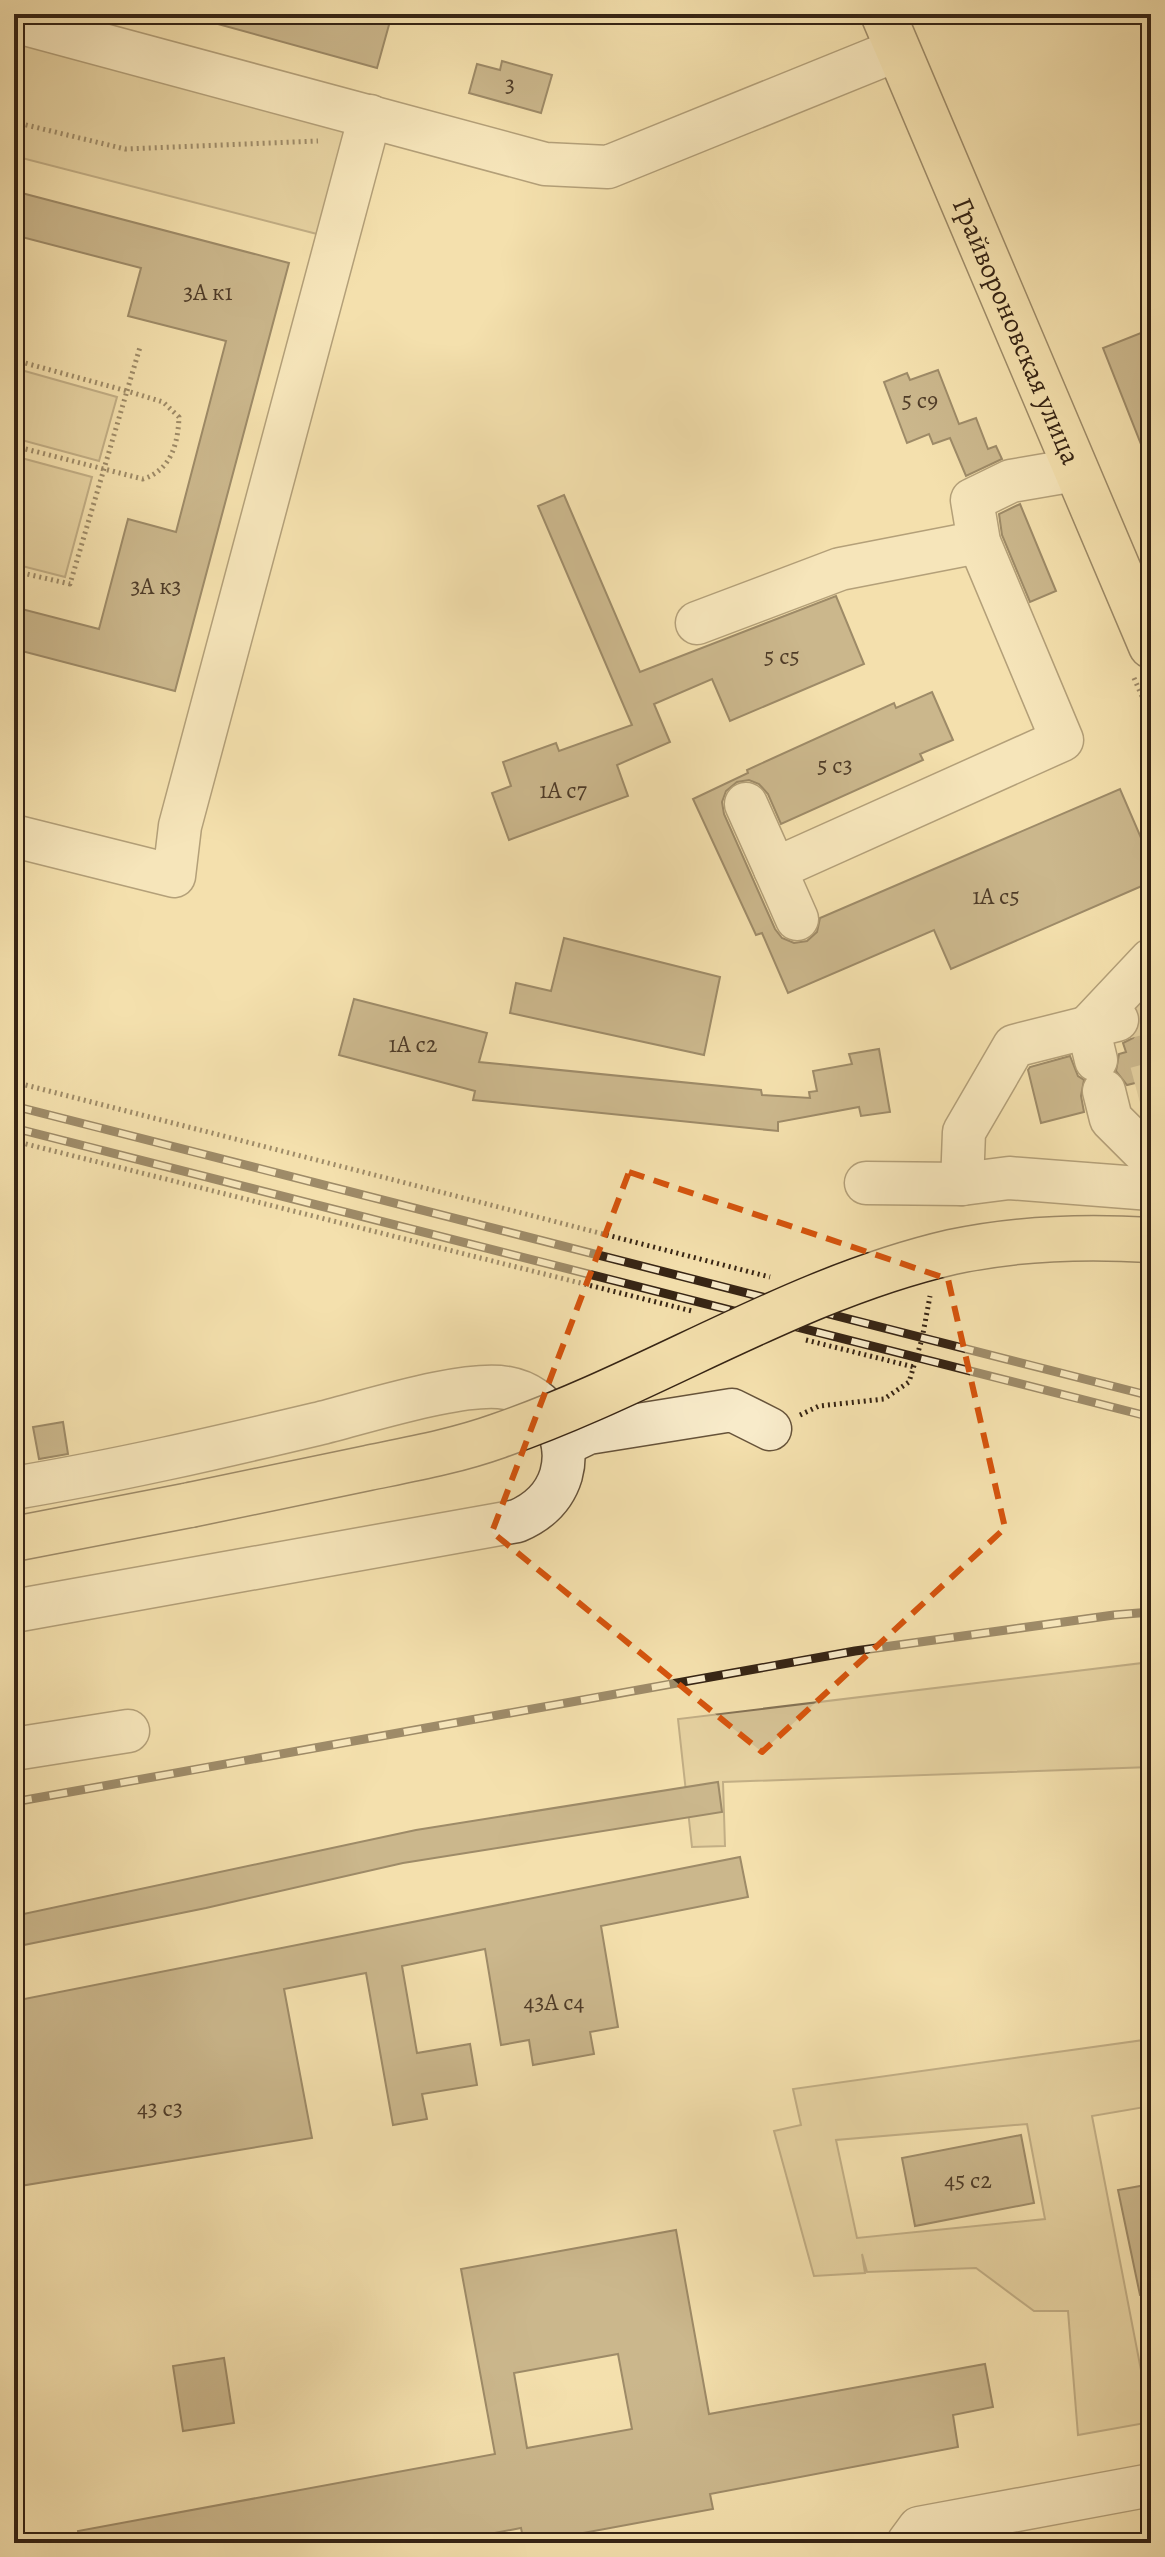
<svg xmlns="http://www.w3.org/2000/svg" width="1165" height="2557" font-family="Alegreya,serif">
	<style>
		.green { fill: #d4c093; stroke: #857254; stroke-width: 2; fill-rule: evenodd }
		.building { fill: #998664; stroke: #362414; stroke-width: 2; fill-rule: evenodd }
		.lines { fill: none; stroke-linecap: round; stroke-linejoin: round }
		.minor-tunnel { stroke: #ceba8e; stroke-width: 42; stroke-dasharray: 42 21; stroke-linecap: butt }
		.minor-casing { stroke: #66533a; stroke-width: 45 }
		.major-casing { stroke: #362414; stroke-width: 47 }
		.path { stroke: #362414; stroke-width: 5; stroke-dasharray: 2 4; stroke-linecap: butt }
		.minor { stroke: #f8ebca; stroke-width: 42 }
		.major { stroke: #f4e0ad; stroke-width: 44 }
		.rail-casing { stroke: #362414; stroke-width: 9 }
		.rail { stroke: #f8ebca; stroke-width: 6; stroke-dasharray: 18; stroke-linecap: butt }
		.major-bridge-casing { stroke: #362414; stroke-width: 47; stroke-linecap: butt }
		.major-bridge { stroke: #f4e0ad; stroke-width: 44 }
		.marked { fill: none; stroke: #d6540d; stroke-width: 6; stroke-dasharray: 16 10; stroke-linejoin: round }
		.labels { text-anchor: middle; stroke-width: 6; stroke-linejoin: round; paint-order: stroke }
		.number-label { font-size: 24px; fill: #4f3c28 }
		.street-label { font-size: 28px; fill: #362414; stroke: #f8ebca }
	</style>
	<rect width="100%" height="100%" fill="#f4e0ad"/>
	<filter id="stains"><feTurbulence type="fractalNoise" baseFrequency=".0025" numOctaves="4"/><feColorMatrix values="0 0 0 0 .2 0 0 0 0 .09 0 0 0 0 .02 0 0 0 .5 -.17"/></filter>
	<radialGradient id="worn" r=".72"><stop offset=".6" stop-color="#630" stop-opacity="0"/><stop offset="1" stop-color="#630" stop-opacity=".3"/></radialGradient>
	<g class="green">
		<polygon points="14,36 347,122 317,234 14,156"/>
		<polygon points="14,368 117,397 99,461 14,438"/>
		<polygon points="14,456 92,477 65,577 14,564"/>
		<polygon points="1151,1662 1151,1767 723,1782 725,1846 692,1847 678,1719"/>
		<path d="M1151,2039V2106L1092,2116L1151,2422L1078,2435L1068,2311H1034L976,2268L867,2272L862,2254L865,2273L814,2276L774,2131L801,2125L793,2089ZM1027,2124L1045,2219L857,2238L836,2140Z"/>
	</g>
	<g class="building">
		<polygon points="208,14 392,14 377,68 207,21"/>
		<polygon points="502,61 552,75 541,113 469,93 477,64 500,70"/>
		<polygon points="14,191 289,263 175,691 14,649 14,607 99,629 128,519 176,532 226,341 128,316 141,268 14,235"/>
		<polygon points="1151,329 1151,467 1150,467 1103,348"/>
		<polygon points="938,370 959,424 976,418 988,449 996,446 1002,459 966,476 950,438 933,444 929,434 907,443 884,382 907,373 910,380"/>
		<polygon points="564,495 640,672 836,596 864,664 730,721 712,679 654,704 670,742 617,765 628,796 509,840 492,793 511,786 503,762 556,743 559,751 632,725 538,506"/>
		<polygon points="1020,504 1056,591 1030,602 1002,535 999,514"/>
		<polygon points="932,692 953,740 920,754 923,760 781,824 768,794 759,784 749,780 737,782 726,791 722,802 724,814 775,929 782,938 794,943 807,941 817,932 820,918 1120,789 1151,861 1151,882 951,969 934,930 788,993 762,933 756,935 693,799 748,773 747,770 894,703 896,708"/>
		<polygon points="564,938 720,977 704,1055 510,1013 516,983 551,991"/>
		<polygon points="1151,997 1151,1079 1127,1085 1116,1071 1119,1054 1126,1052 1123,1043 1133,1038 1140,1027 1140,1015 1138,1009"/>
		<polygon points="354,999 487,1033 479,1062 761,1090 762,1095 810,1098 809,1092 817,1091 813,1071 852,1064 849,1054 879,1049 890,1112 861,1116 859,1107 778,1122 778,1131 473,1100 475,1091 339,1055"/>
		<polygon points="1070,1056 1078,1076 1084,1080 1081,1096 1084,1112 1041,1123 1028,1070 1030,1067"/>
		<polygon points="63,1422 68,1454 39,1459 33,1427"/>
		<polygon points="718,1782 722,1812 403,1863 206,1908 14,1947 14,1916 416,1830"/>
		<polygon points="740,1857 748,1897 601,1926 618,2027 590,2032 594,2054 533,2065 529,2040 501,2045 485,1949 402,1966 417,2053 470,2044 477,2085 422,2094 427,2119 393,2125 366,1973 284,1989 312,2138 14,2187 14,2001"/>
		<polygon points="1021,2135 1034,2203 915,2226 902,2158"/>
		<polygon points="1151,2184 1151,2294 1140,2295 1118,2190"/>
		<path d="M676,2230L709,2414L985,2364L993,2407L953,2415L958,2447L710,2494L713,2509L529,2543H524L521,2528L442,2543H79L78,2531L495,2454L461,2269ZM618,2354L632,2429L527,2448L514,2373Z"/>
		<polygon points="224,2358 234,2423 183,2431 173,2366"/>
	</g>
	<g class="lines">
		<g class="minor-tunnel">
			<polyline points="1117,1020 1151,1011"/>
			<polyline points="1136,1088 1151,1084"/>
		</g>
		<defs>
			<g id="minor">
				<polyline points="14,21 545,164 608,167 897,50"/>
				<polyline points="697,623 840,569 979,542"/>
				<polyline points="746,804 775,869 1062,740 979,542 972,500 1011,481 1075,470"/>
				<polyline points="14,836 174,876 180,826 370,116"/>
				<polyline points="775,869 797,919"/>
				<polyline points="1096,1060 1088,1027 1151,960"/>
				<polyline points="1104,1091 1111,1119 1151,1159"/>
				<polyline points="866,1183 962,1184 1009,1178 1151,1189"/>
				<polyline points="962,1184 964,1132 1014,1046 1117,1020"/>
				<polyline points="563,1445 588,1433 732,1410 770,1429"/>
				<path d="M14,1488C116,1471 216,1448 317,1424C363,1413 463,1380 507,1388C547,1395 572,1436 561,1475C554,1498 538,1512 517,1521L14,1611"/>
				<polyline points="14,1749 128,1731"/>
				<polyline points="908,2543 919,2528 1151,2485"/>
			</g>
			<g id="major">
				<path id="s1" d="M883,14L1151,646"/>
				<polyline points="14,1539 190,1505"/>
			</g>
		</defs>
		<use href="#minor" class="minor-casing"/>
		<use href="#major" class="major-casing"/>
		<g class="path">
			<polyline points="14,122 125,149 318,141"/>
			<polyline points="14,271 19,253"/>
			<polyline points="14,360 127,391 70,584 14,571"/>
			<path d="M14,446L143,479C171,470 178,444 179,417L163,402L127,391L140,347"/>
			<polyline points="1134,678 1151,717"/>
			<polyline points="14,1082 770,1277"/>
			<polyline points="14,1141 692,1311"/>
			<polyline points="806,1340 914,1367"/>
			<polyline points="800,1415 819,1406 884,1399 909,1382 922,1339 930,1296"/>
		</g>
		<use href="#minor" class="minor"/>
		<use href="#major" class="major"/>
		<defs>
			<g id="rail">
				<polyline points="14,1106 1151,1396"/>
				<polyline points="14,1128 1151,1417"/>
				<polyline points="14,1802 855,1651 1114,1615 1151,1612"/>
			</g>
		</defs>
		<use href="#rail" class="rail-casing"/>
		<use href="#rail" class="rail"/>
		<defs>
			<path id="major-bridge" d="M190,1505C250,1493 309,1480 368,1468C412,1459 456,1451 498,1436C652,1383 792,1289 952,1252C1017,1238 1085,1236 1151,1240"/>
		</defs>
		<use href="#major-bridge" class="major-bridge-casing"/>
		<use href="#major-bridge" class="major-bridge"/>
	</g>
	<path d="M0 0H1165V2557H0ZM629,1172L948,1279L1005,1528L762,1752L492,1532Z" fill="#f4e0ad" fill-opacity=".55" fill-rule="evenodd"/>
	<path class="marked" d="M629,1172L948,1279L1005,1528L762,1752L492,1532Z"/>
	<g class="labels">
		<g class="number-label">
			<text x="510" y="92">3</text>
			<text x="208" y="300">3А к1</text>
			<text x="920" y="408">5 с9</text>
			<text x="156" y="594">3А к3</text>
			<text x="782" y="664">5 с5</text>
			<text x="835" y="773">5 с3</text>
			<text x="563" y="798">1А с7</text>
			<text x="996" y="904">1А с5</text>
			<text x="413" y="1052">1А с2</text>
			<text x="554" y="2010">43А с4</text>
			<text x="160" y="2116">43 с3</text>
			<text x="968" y="2188">45 с2</text>
		</g>
		<g class="street-label">
			<text dy="10" stroke="none"><textPath href="#s1" startOffset="344">Грайвороновская улица</textPath></text>
		</g>
	</g>
	<rect width="1165" height="2557" fill="none" stroke="#f4e0ad" stroke-width="48"/>
	<rect x="16" y="16" width="1133" height="2525" fill="none" stroke="#362414" stroke-width="4"/>
	<rect x="24" y="24" width="1117" height="2509" fill="none" stroke="#362414" stroke-width="2"/>
	<rect width="100%" height="100%" filter="url(#stains)"/>
	<rect width="100%" height="100%" fill="url(#worn)"/>
</svg>
